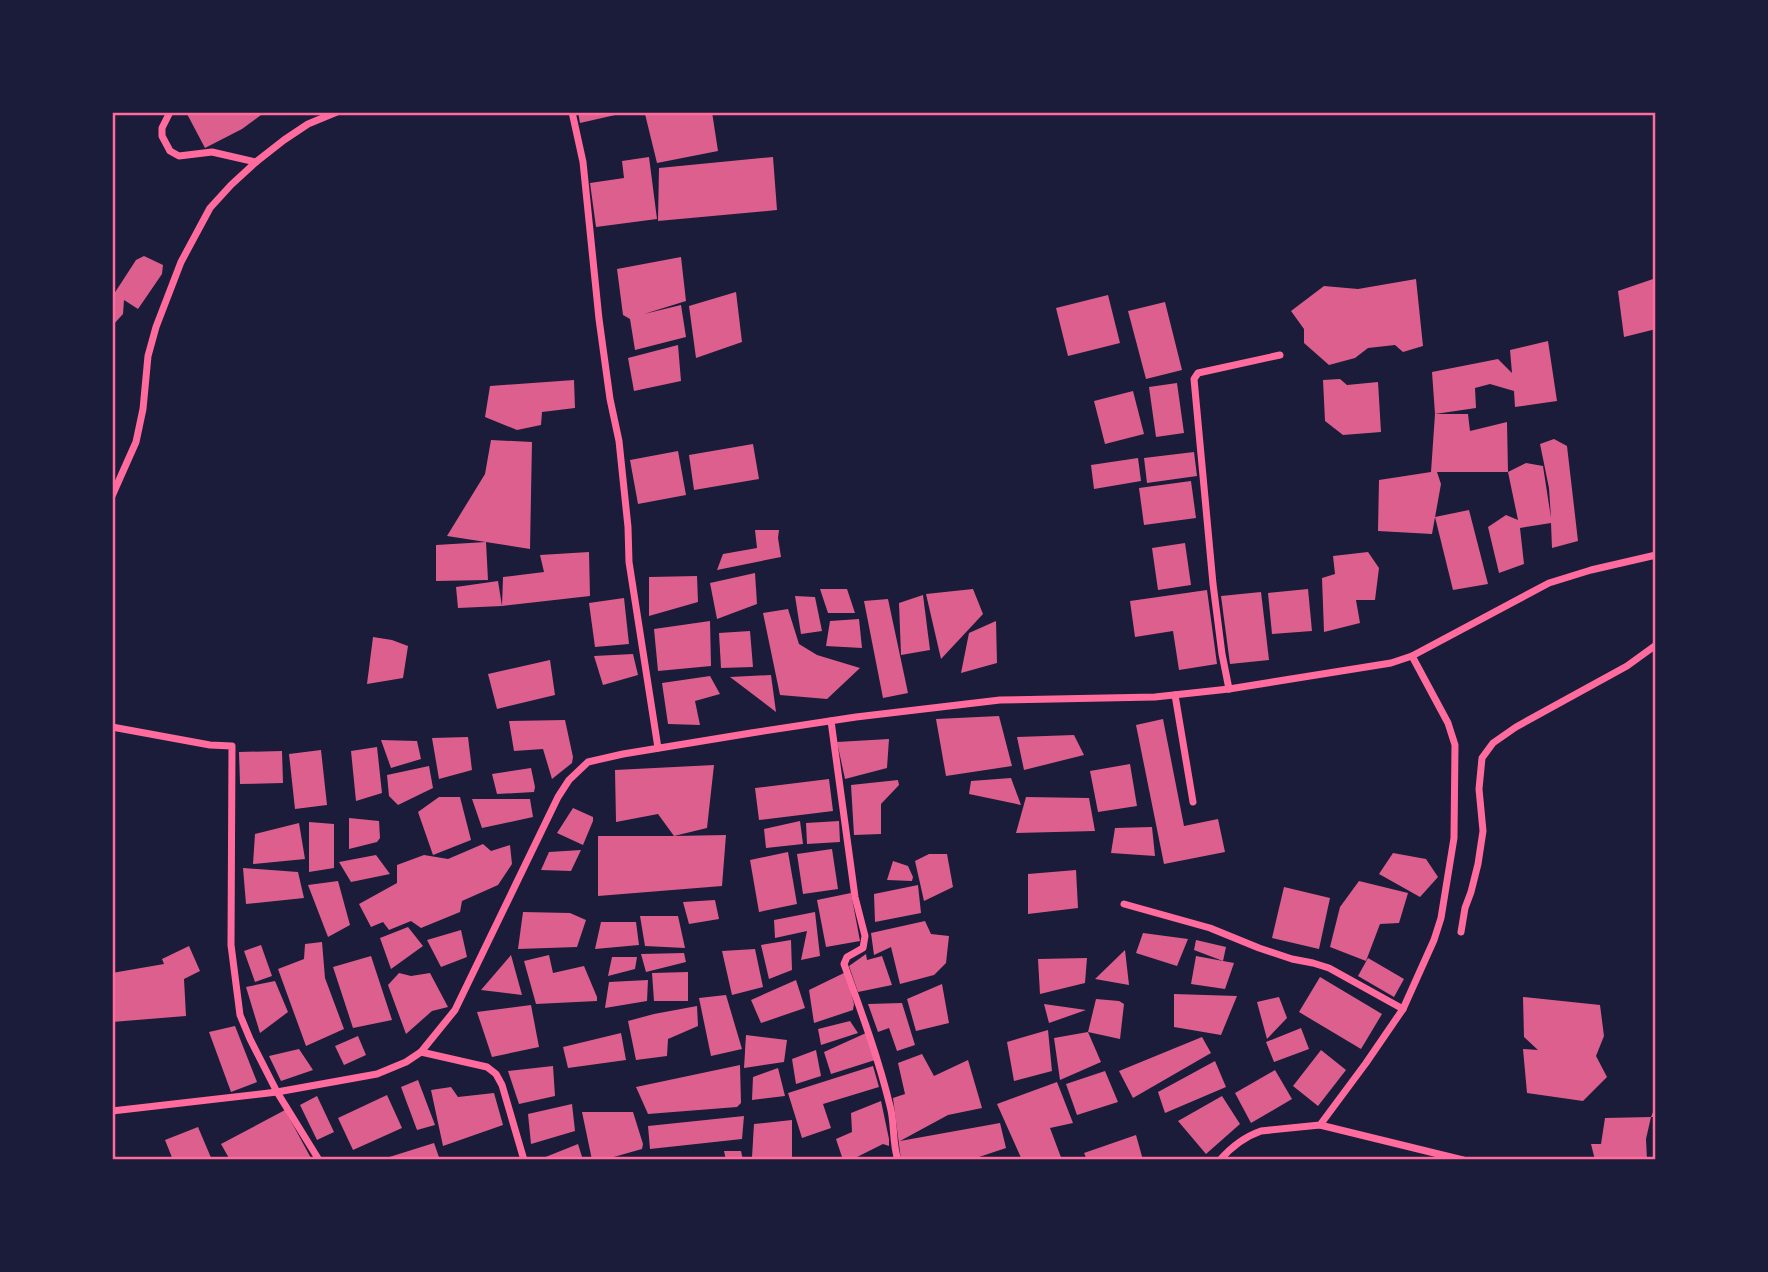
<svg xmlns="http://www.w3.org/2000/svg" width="1768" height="1272" font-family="'PT Sans Narrow',sans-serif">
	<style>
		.building { fill: #dd5f8e }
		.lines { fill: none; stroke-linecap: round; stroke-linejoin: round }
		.minor { stroke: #ff6b9d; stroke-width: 7 }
		.neatline { fill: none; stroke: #ff6b9d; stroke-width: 2.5 }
	</style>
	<rect width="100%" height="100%" fill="#1b1b3a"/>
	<g class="building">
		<polygon points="186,112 265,112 242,129 205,148"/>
		<polygon points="578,112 624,112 624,113 580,123"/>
		<polygon points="659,112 712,112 718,151 657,163 645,114"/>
		<polygon points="649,157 657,219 596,227 590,183 624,178 622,161"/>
		<polygon points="773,157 777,210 658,221 659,168"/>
		<polygon points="144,256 163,265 162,274 138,309 124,300 123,314 112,326 112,292 114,294 136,260"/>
		<polygon points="681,257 686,301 644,314 681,305 686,337 635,350 630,319 623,315 617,269"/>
		<polygon points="1656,278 1656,329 1624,337 1618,291"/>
		<polygon points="1416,279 1423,346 1403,352 1395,345 1368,348 1355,358 1329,365 1304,343 1304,329 1291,311 1324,286 1358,289"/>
		<polygon points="736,292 742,342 696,358 689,306"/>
		<polygon points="1108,295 1120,343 1068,356 1056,308"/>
		<polygon points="1165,302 1182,370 1146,379 1128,311"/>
		<polygon points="1548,341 1557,401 1515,407 1514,391 1490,384 1475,388 1476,408 1435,414 1468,414 1470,431 1507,422 1508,472 1437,472 1441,484 1432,534 1378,531 1379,480 1431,472 1435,414 1432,372 1498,359 1512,373 1510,350"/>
		<polygon points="678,345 681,381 634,391 628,358"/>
		<polygon points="1340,379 1347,385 1378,382 1381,432 1343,435 1325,421 1323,380"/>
		<polygon points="574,380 575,408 542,412 541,425 517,430 485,417 490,386"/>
		<polygon points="1177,383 1184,433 1156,437 1149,387"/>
		<polygon points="1133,391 1144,434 1105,444 1094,401"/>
		<polygon points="1554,439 1567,446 1578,541 1552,548 1551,523 1520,528 1524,564 1499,573 1488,527 1506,515 1518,520 1508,472 1526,463 1543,466 1551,518 1549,488 1540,444"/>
		<polygon points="491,440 532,442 530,549 447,536 485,474"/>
		<polygon points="753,444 759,479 694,490 689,455"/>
		<polygon points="678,451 686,495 638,504 630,460"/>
		<polygon points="1194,452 1197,476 1147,483 1144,458"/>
		<polygon points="1138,458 1141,481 1094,489 1091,465"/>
		<polygon points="1191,481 1196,518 1144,525 1139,488"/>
		<polygon points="1469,510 1488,584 1453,590 1435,517"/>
		<polygon points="755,530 779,530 778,538 781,557 717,570 723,554 757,548"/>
		<polygon points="486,542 488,580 436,581 436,545"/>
		<polygon points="1185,543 1191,585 1158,590 1152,548"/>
		<polygon points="589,552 590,596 502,606 503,577 544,572 540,555"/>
		<polygon points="1368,552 1379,568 1375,600 1356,600 1360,623 1324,632 1322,578 1335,574 1333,556"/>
		<polygon points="755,573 757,604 717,619 710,583"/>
		<polygon points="697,576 698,602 649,616 649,577"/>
		<polygon points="498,581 502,606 458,608 456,587"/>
		<polygon points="820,589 847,589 855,613 828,613"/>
		<polygon points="973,589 983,614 941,659 926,594"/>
		<polygon points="1308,589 1312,631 1272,634 1268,593"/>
		<polygon points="1207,590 1217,664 1179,670 1173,631 1135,637 1130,601"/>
		<polygon points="1261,592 1269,660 1230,664 1221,596"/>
		<polygon points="923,595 930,650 901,655 899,603"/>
		<polygon points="795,596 815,597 822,631 801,634"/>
		<polygon points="624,598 629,644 595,647 589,603"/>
		<polygon points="888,599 908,693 883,698 864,601"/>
		<polygon points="788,609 799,644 817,655 860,668 827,699 780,695 763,613"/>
		<polygon points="859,619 862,648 826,646 830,621"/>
		<polygon points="710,621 711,666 658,671 654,629"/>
		<polygon points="996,621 997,663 961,673 969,633"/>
		<polygon points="750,631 753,667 721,668 719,633"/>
		<polygon points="373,637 392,640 408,646 403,678 367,684"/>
		<polygon points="633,654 638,675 603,685 594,656"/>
		<polygon points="550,660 555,695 497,709 488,674"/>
		<polygon points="771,675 776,712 730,677"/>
		<polygon points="710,676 720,694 695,701 700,725 668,724 662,683"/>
		<polygon points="999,716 1012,766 946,776 936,719"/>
		<polygon points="1163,719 1184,826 1218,819 1225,852 1164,864 1136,725"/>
		<polygon points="565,720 573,757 572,763 552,779 543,749 514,751 509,721"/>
		<polygon points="1074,735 1084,755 1024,770 1017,737"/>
		<polygon points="468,737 472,770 439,779 432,738"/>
		<polygon points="889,739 887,768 845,779 837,742"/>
		<polygon points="381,740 417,741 421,759 391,768"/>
		<polygon points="377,747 382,793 356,801 351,751"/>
		<polygon points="321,750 327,805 295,809 289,754"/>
		<polygon points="282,751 283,783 240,784 239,752"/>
		<polygon points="1130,764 1137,806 1098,812 1090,771"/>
		<polygon points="714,765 707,828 674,836 726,835 722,886 598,896 598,836 674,836 658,814 616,822 615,770"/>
		<polygon points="429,766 433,788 398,805 389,796 387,775"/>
		<polygon points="531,768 535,787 534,792 497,794 492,774"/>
		<polygon points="1011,778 1021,805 969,794 971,781"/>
		<polygon points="829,779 833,811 759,820 755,788"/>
		<polygon points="898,780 899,785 881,804 881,834 854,835 851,785"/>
		<polygon points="439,797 460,797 471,840 433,855 418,812"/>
		<polygon points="1026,797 1089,798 1095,831 1016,833"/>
		<polygon points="472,799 530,799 533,817 482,828"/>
		<polygon points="573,808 593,817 593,821 583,845 557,833"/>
		<polygon points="349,818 379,821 380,838 377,842 349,849"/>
		<polygon points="800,821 803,844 766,848 764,829"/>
		<polygon points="839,821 840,842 807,844 806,823"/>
		<polygon points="309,822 334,824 334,868 309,872"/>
		<polygon points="299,823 305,859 253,864 255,834"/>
		<polygon points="1152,827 1155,856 1111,853 1115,828"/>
		<polygon points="483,844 491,851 510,845 512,864 498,885 462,901 460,912 421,928 411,921 389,930 383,922 371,927 359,904 397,883 397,865 424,855 448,859"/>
		<polygon points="832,849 838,889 803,894 797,854"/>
		<polygon points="581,850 571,871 541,870 549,852"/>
		<polygon points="788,852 797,904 759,912 750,860"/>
		<polygon points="1393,853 1426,859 1438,877 1420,897 1379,874"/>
		<polygon points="929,854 947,854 953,887 924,901 915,861"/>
		<polygon points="376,855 390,874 351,882 339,862"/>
		<polygon points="893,861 908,866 913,877 912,881 887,880"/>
		<polygon points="243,868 298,872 304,898 246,904"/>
		<polygon points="1076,870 1078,908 1028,914 1028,874"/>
		<polygon points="338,881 350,925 328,937 308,885"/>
		<polygon points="1359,881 1408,893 1399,923 1380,924 1366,961 1330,947 1340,907"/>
		<polygon points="918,885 921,913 875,922 874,894"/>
		<polygon points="1284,887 1330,898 1319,949 1272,938"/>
		<polygon points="851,893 860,941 826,947 817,900"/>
		<polygon points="715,900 719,919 689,924 683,902"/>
		<polygon points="523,912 570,913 586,920 577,947 518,949"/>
		<polygon points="815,912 820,956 801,960 807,931 775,938 774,920"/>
		<polygon points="640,916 678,916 685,948 645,946"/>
		<polygon points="925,921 931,934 949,936 946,963 934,975 900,984 891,947 874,955 871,933"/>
		<polygon points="601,922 636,922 639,945 595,949"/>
		<polygon points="408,927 423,946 391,969 380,938"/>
		<polygon points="461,930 467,957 441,967 427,940"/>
		<polygon points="1143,933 1188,939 1177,966 1136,953"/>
		<polygon points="791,940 792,970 769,979 761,945"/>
		<polygon points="1196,940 1226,947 1223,961 1194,950"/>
		<polygon points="322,942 325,978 344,1029 306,1046 278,969 304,959 305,944"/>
		<polygon points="261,945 272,976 255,982 244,951"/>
		<polygon points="189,946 200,971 184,979 186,1016 112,1022 112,973 164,964 162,959"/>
		<polygon points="755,949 763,987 732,995 722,951"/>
		<polygon points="1125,950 1129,985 1095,979"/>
		<polygon points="684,953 686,962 646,972 641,954"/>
		<polygon points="866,954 867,960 882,956 892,985 858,992 849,966"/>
		<polygon points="511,955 522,995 481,990"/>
		<polygon points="549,955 553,973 584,966 597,997 597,1001 536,1004 524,961"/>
		<polygon points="371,956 392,1020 353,1028 333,967"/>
		<polygon points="1196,956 1234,963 1225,989 1191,984"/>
		<polygon points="612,957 637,957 635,969 608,976"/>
		<polygon points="1087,958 1085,983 1040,994 1038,959"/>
		<polygon points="1368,958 1404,979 1394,997 1358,976"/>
		<polygon points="688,972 688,1001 654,1001 652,973"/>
		<polygon points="846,972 854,1004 853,1010 814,1023 809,990"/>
		<polygon points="399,973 411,976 430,973 448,1007 432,1011 406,1034 388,985"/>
		<polygon points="1320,977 1382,1014 1361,1049 1299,1012"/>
		<polygon points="648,980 647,1001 605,1008 609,982"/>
		<polygon points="796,980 805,1008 761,1023 751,1000"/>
		<polygon points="275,981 288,1012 260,1033 246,987"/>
		<polygon points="942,984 949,1023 916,1031 907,999"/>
		<polygon points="1174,994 1237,996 1221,1035 1174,1027"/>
		<polygon points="726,995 742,1049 711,1056 699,998"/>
		<polygon points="1279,997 1287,1018 1267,1039 1257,1002"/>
		<polygon points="1523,997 1600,1005 1604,1036 1596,1056 1607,1077 1583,1101 1527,1093 1523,1049 1538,1050 1524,1037"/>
		<polygon points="1096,999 1119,1001 1124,1004 1120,1039 1088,1032"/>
		<polygon points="902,1003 915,1045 897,1051 889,1028 878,1032 868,1004"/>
		<polygon points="1044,1004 1086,1010 1049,1023"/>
		<polygon points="531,1005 539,1047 492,1057 477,1012"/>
		<polygon points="697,1006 698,1026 668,1039 667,1056 636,1060 628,1021 654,1014"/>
		<polygon points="850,1021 858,1033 821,1045 818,1029"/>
		<polygon points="235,1026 257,1082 231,1092 209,1032"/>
		<polygon points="1301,1028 1309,1049 1274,1062 1266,1042"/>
		<polygon points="1048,1030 1052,1071 1014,1081 1007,1042"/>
		<polygon points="1088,1032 1101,1062 1060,1080 1054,1038"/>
		<polygon points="621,1033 626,1060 568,1068 563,1047"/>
		<polygon points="866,1033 875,1060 831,1074 824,1052"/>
		<polygon points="746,1035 787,1040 784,1062 744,1068"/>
		<polygon points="358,1036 366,1055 344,1065 335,1046"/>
		<polygon points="1202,1037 1211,1053 1133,1098 1119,1071"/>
		<polygon points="299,1049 313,1070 281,1081 269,1056"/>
		<polygon points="816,1050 821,1076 796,1084 792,1059"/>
		<polygon points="1321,1050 1346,1070 1318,1106 1293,1086"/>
		<polygon points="922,1054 934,1076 968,1060 982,1108 948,1115 900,1141 1000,1123 1006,1148 976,1158 976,1160 925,1160 923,1158 901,1160 893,1098 905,1094 898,1063"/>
		<polygon points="1215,1061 1226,1087 1165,1113 1158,1092"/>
		<polygon points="740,1065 741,1103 737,1107 648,1114 636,1087"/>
		<polygon points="553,1066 555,1096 519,1104 508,1071"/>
		<polygon points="873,1066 879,1087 823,1104 831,1128 802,1138 788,1093"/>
		<polygon points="778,1068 785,1096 752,1100 753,1077"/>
		<polygon points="1275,1070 1292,1099 1251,1123 1235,1093"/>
		<polygon points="1105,1071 1118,1102 1077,1115 1066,1084"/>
		<polygon points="418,1080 435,1125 417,1130 401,1087"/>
		<polygon points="1057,1082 1073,1123 1050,1128 1062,1160 1022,1160 997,1104"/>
		<polygon points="451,1087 458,1097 494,1093 503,1125 443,1146 431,1090"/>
		<polygon points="387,1095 402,1128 353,1150 338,1118"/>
		<polygon points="317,1096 334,1132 317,1140 300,1105"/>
		<polygon points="1222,1096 1240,1124 1206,1154 1178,1121"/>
		<polygon points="881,1101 889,1139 889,1146 883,1144 851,1160 843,1160 836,1139 852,1132 851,1113"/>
		<polygon points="572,1104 575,1131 531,1144 528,1114"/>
		<polygon points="1656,1105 1656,1117 1651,1117 1646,1139 1647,1160 1595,1160 1591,1144 1601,1144 1605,1118 1651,1117"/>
		<polygon points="285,1110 312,1160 230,1160 221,1144"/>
		<polygon points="582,1112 633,1112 643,1144 642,1149 603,1160 592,1160"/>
		<polygon points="744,1116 742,1139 650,1149 648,1126"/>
		<polygon points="792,1120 792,1160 752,1157 754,1124"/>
		<polygon points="198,1127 212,1160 173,1160 165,1140"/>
		<polygon points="1136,1135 1143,1160 1087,1160 1084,1153"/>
		<polygon points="434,1143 440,1160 383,1160 383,1159"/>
		<polygon points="578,1144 583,1160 538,1160"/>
		<polygon points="724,1151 741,1151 743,1160 726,1160"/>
	</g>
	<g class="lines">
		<g class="minor">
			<polyline points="170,112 162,128 162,136 170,151 179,156 212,152 256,162"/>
			<polyline points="572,112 583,162 599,319 610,399 619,441 628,527 629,562 658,748"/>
			<polyline points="112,496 136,442 143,409 148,356 156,327 181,262 210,208 231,185 256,162 284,140 308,124 337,112"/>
			<polyline points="1229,689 1222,654 1213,584 1194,379 1198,373 1280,355"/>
			<polyline points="1175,695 1193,802"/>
			<path d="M831,721L855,897L865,936L863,948L847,957L844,964C861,1011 878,1057 890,1106C895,1124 892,1143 898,1160"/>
			<polyline points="112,727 210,745 232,746 231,945 240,1015 250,1039 277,1092 319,1160"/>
			<polyline points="1124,904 1210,928 1259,948 1292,959 1313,963 1329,968 1403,1009"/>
			<polyline points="1461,932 1465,908 1471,892 1478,864 1483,831 1479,789 1482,758 1493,743 1516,727 1627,666 1656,645"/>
			<polyline points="421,1052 487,1067 496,1074 502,1085 524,1160"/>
			<polyline points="112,1111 277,1092 377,1074 406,1062 421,1052 455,1010 558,797 569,780 588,762 623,754 751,733 856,717 1000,700 1155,697 1229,689 1391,663 1412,656 1549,583 1591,570 1656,555"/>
			<polyline points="1320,1125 1463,1160"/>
			<path d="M1220,1160C1232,1146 1244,1137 1261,1131L1320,1125L1366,1063L1403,1009L1434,940L1441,918L1454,838L1455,745L1448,723L1412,656"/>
		</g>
	</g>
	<rect width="1768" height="1272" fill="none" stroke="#1b1b3a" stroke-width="228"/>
	<rect x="114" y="114" width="1540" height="1044" class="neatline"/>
</svg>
